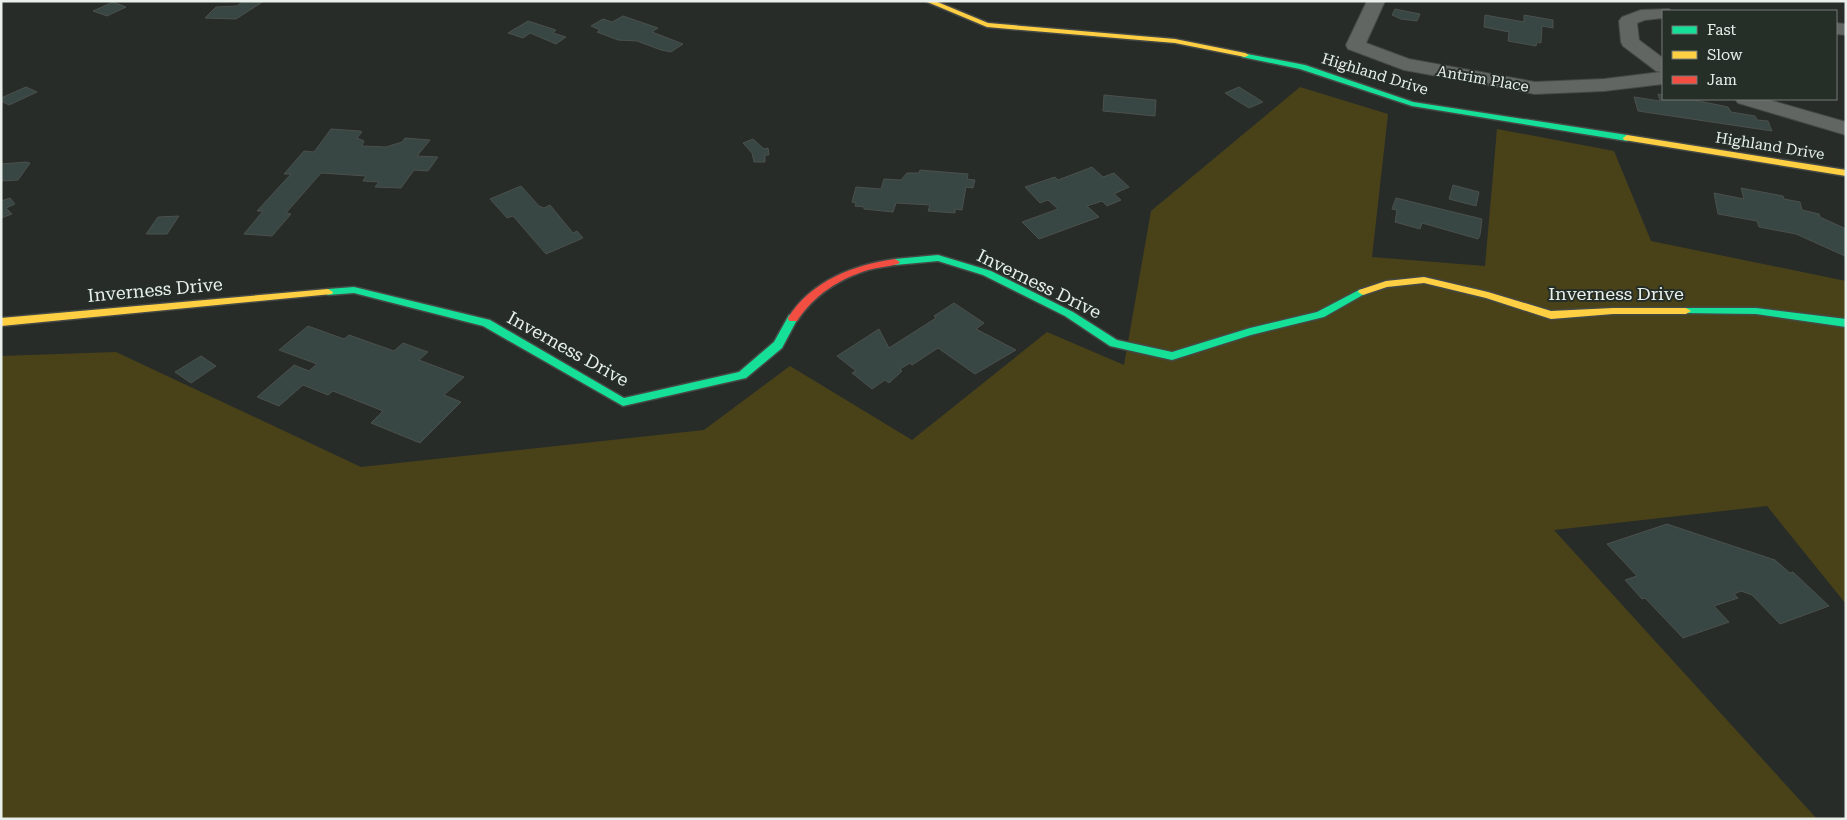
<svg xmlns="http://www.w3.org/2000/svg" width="1847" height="820" font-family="'Roboto Serif',serif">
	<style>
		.green { fill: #494219 }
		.building { fill: #384743; stroke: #4b504d }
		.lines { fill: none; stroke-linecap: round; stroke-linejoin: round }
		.street-casing { stroke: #454945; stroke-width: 2 }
		.fast-casing { stroke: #454945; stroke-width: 3 }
		.slow-casing { stroke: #454945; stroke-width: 3 }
		.jam-casing { stroke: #454945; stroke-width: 3 }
		.street { fill: #626663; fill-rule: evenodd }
		.fast { fill: #16e098; fill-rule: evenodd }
		.slow { fill: #ffcf43; fill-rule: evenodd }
		.jam { fill: #f24e42; fill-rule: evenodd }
		.labels { text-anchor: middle; stroke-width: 4; stroke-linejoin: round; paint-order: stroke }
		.far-street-label { font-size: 15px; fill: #e9efea; stroke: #262e28 }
		.street-label { font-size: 18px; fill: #e9efea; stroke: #262e28 }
	</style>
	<rect width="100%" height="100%" fill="#282c29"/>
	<polygon class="green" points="1300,87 1388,114 1372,257 1485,266 1497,129 1614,151 1651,241 1846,281 1846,604 1767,506 1554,530 1817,819 1,819 1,356 116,352 361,467 704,430 790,366 912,440 1047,332 1124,365 1151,211"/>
	<g class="building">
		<polygon points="243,1 264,1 236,19 205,18 216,7 237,6"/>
		<polygon points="113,2 126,7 107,16 93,11"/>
		<polygon points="1395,9 1420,14 1417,21 1401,19 1392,15"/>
		<polygon points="1485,15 1524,22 1524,15 1553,20 1553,28 1542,26 1541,43 1537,42 1536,46 1508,41 1509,32 1484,27"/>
		<polygon points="623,16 658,28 652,32 683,44 671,52 661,50 637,41 618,40 597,32 600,30 591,26 603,19 612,22"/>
		<polygon points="528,21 556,30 553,33 566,37 556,44 530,33 523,38 508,33"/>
		<polygon points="26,87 37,92 9,105 1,101 1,98"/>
		<polygon points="1239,87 1263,102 1249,108 1225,93"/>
		<polygon points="1658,94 1663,95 1663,99 1689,99 1728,107 1731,112 1755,116 1757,120 1768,121 1772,131 1638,111 1634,97 1660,101"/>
		<polygon points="1104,95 1156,100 1155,116 1103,111"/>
		<polygon points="331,129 360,131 362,132 357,138 364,141 362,146 386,147 402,142 405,138 430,140 417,156 438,157 428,171 414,170 401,188 375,187 379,182 363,181 366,176 321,173 286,213 291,214 272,236 244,234 263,211 257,211 291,174 284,174 304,151 314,152"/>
		<polygon points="753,139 764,149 768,148 769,155 765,155 765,162 754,162 752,153 743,143"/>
		<polygon points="26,162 30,163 18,180 1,181 1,164"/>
		<polygon points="1092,167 1103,177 1114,173 1129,187 1114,194 1121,200 1107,206 1102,201 1087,206 1099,217 1039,239 1022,222 1058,209 1048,200 1040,203 1025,187 1055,177 1058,180"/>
		<polygon points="920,170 968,174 967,179 975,180 973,188 966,187 962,210 955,209 955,213 928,211 930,205 896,203 893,212 864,209 864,207 855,206 856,203 852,202 856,187 881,189 884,179 901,180 907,173 919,173"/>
		<polygon points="1453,185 1479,192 1476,206 1449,199"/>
		<polygon points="521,186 539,206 544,208 550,205 573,233 577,231 583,238 546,254 513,216 507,218 490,199"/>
		<polygon points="1741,188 1783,196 1784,199 1800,202 1802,210 1819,214 1820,217 1846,229 1846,260 1845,256 1796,234 1759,227 1757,221 1718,214 1714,193 1744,199"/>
		<polygon points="10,198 15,204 6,208 12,214 1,218 1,201"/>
		<polygon points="1396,198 1482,219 1480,235 1478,239 1422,223 1420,229 1395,222 1397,210 1392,209"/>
		<polygon points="179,216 167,234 146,234 158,217"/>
		<polygon points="954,303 984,323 976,329 1016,350 975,374 938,348 912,365 910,363 900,369 902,371 889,383 885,380 872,389 852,373 856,371 837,356 879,329 889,348 936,318 934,316"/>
		<polygon points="308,326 344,339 349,335 394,351 403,343 428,352 419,360 464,377 444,395 461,402 420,443 371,423 383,411 333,391 328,395 303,385 279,406 257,397 294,365 309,371 317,364 279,350"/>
		<polygon points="201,356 216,366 191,383 175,372"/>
		<polygon points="1667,524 1775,560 1790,573 1793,572 1829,606 1780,624 1752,595 1741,591 1734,594 1738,598 1714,606 1729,622 1683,638 1645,598 1642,599 1625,580 1637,576 1607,544"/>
	</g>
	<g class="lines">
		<defs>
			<g id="street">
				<polygon points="1367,1 1385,1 1366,43 1409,59 1535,82 1604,79 1661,72 1656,71 1623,46 1621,42 1619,21 1622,17 1641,10 1669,9 1671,11 1663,11 1663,18 1645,20 1637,23 1639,40 1663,58 1663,84 1604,91 1535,94 1404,70 1348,49 1346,45"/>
				<polygon points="1836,23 1846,24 1846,35 1836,34"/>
				<polygon points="1735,99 1766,99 1846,122 1846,135 1738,103"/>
			</g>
			<g id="fast">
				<polygon points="1242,53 1305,65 1413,102 1627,135 1631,138 1627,141 1412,106 1300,69 1242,57"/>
				<polygon points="938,255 991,271 1073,312 1117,340 1172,352 1250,328 1317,312 1359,290 1363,289 1368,292 1324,317 1251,335 1172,360 1110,346 1065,316 983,275 938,261 895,265 890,262 895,259"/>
				<polygon points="354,287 490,320 624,398 739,372 774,342 789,315 793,314 798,318 782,348 746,378 623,406 483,326 354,293 328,295 323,292 328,289"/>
				<polygon points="1686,308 1756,308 1846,319 1846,327 1756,314 1682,313 1681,311"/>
			</g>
			<g id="slow">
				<polygon points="925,1 935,1 988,23 1175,39 1245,53 1249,55 1245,57 1175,43 987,27"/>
				<polygon points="1627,135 1846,170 1846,176 1624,140 1623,138"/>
				<polygon points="1424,277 1488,292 1551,311 1613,308 1686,308 1691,311 1686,314 1613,314 1551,319 1486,298 1424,283 1387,287 1363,295 1358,292 1359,290 1386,281"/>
				<polygon points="328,289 333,292 332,294 1,326 1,318"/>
			</g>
			<path id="jam" d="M895,259L900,262L898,264C888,267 878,267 868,270C839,279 814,295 797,321H789L788,318C811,281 853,265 895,259Z"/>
		</defs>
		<use href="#street" class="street-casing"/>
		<use href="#fast" class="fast-casing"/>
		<use href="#slow" class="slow-casing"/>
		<use href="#jam" class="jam-casing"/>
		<use href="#street" class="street"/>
		<use href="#fast" class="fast"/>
		<use href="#slow" class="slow"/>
		<use href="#jam" class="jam"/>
	</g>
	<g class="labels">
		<g class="far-street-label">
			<text transform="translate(1375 74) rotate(17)" y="5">Highland Drive</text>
			<text transform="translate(1483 79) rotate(10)" y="5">Antrim Place</text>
			<text transform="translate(1770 146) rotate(9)" y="5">Highland Drive</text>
		</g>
		<g class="street-label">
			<text transform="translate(1039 284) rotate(26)" y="6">Inverness Drive</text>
			<text transform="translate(155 290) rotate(-5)" y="6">Inverness Drive</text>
			<text x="1616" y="300">Inverness Drive</text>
			<text transform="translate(568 349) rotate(29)" y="6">Inverness Drive</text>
		</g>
	</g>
	<rect width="1847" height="820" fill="none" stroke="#e9efea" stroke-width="5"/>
	<rect x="1662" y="10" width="175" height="90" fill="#262e28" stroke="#747b76"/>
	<rect x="1672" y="26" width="25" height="8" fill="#16e098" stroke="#747b76"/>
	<text x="1707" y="35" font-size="15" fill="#e9efea">Fast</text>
	<rect x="1672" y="51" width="25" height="8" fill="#ffcf43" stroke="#747b76"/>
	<text x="1707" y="60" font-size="15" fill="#e9efea">Slow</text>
	<rect x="1672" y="76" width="25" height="8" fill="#f24e42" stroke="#747b76"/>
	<text x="1707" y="85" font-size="15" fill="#e9efea">Jam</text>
</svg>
